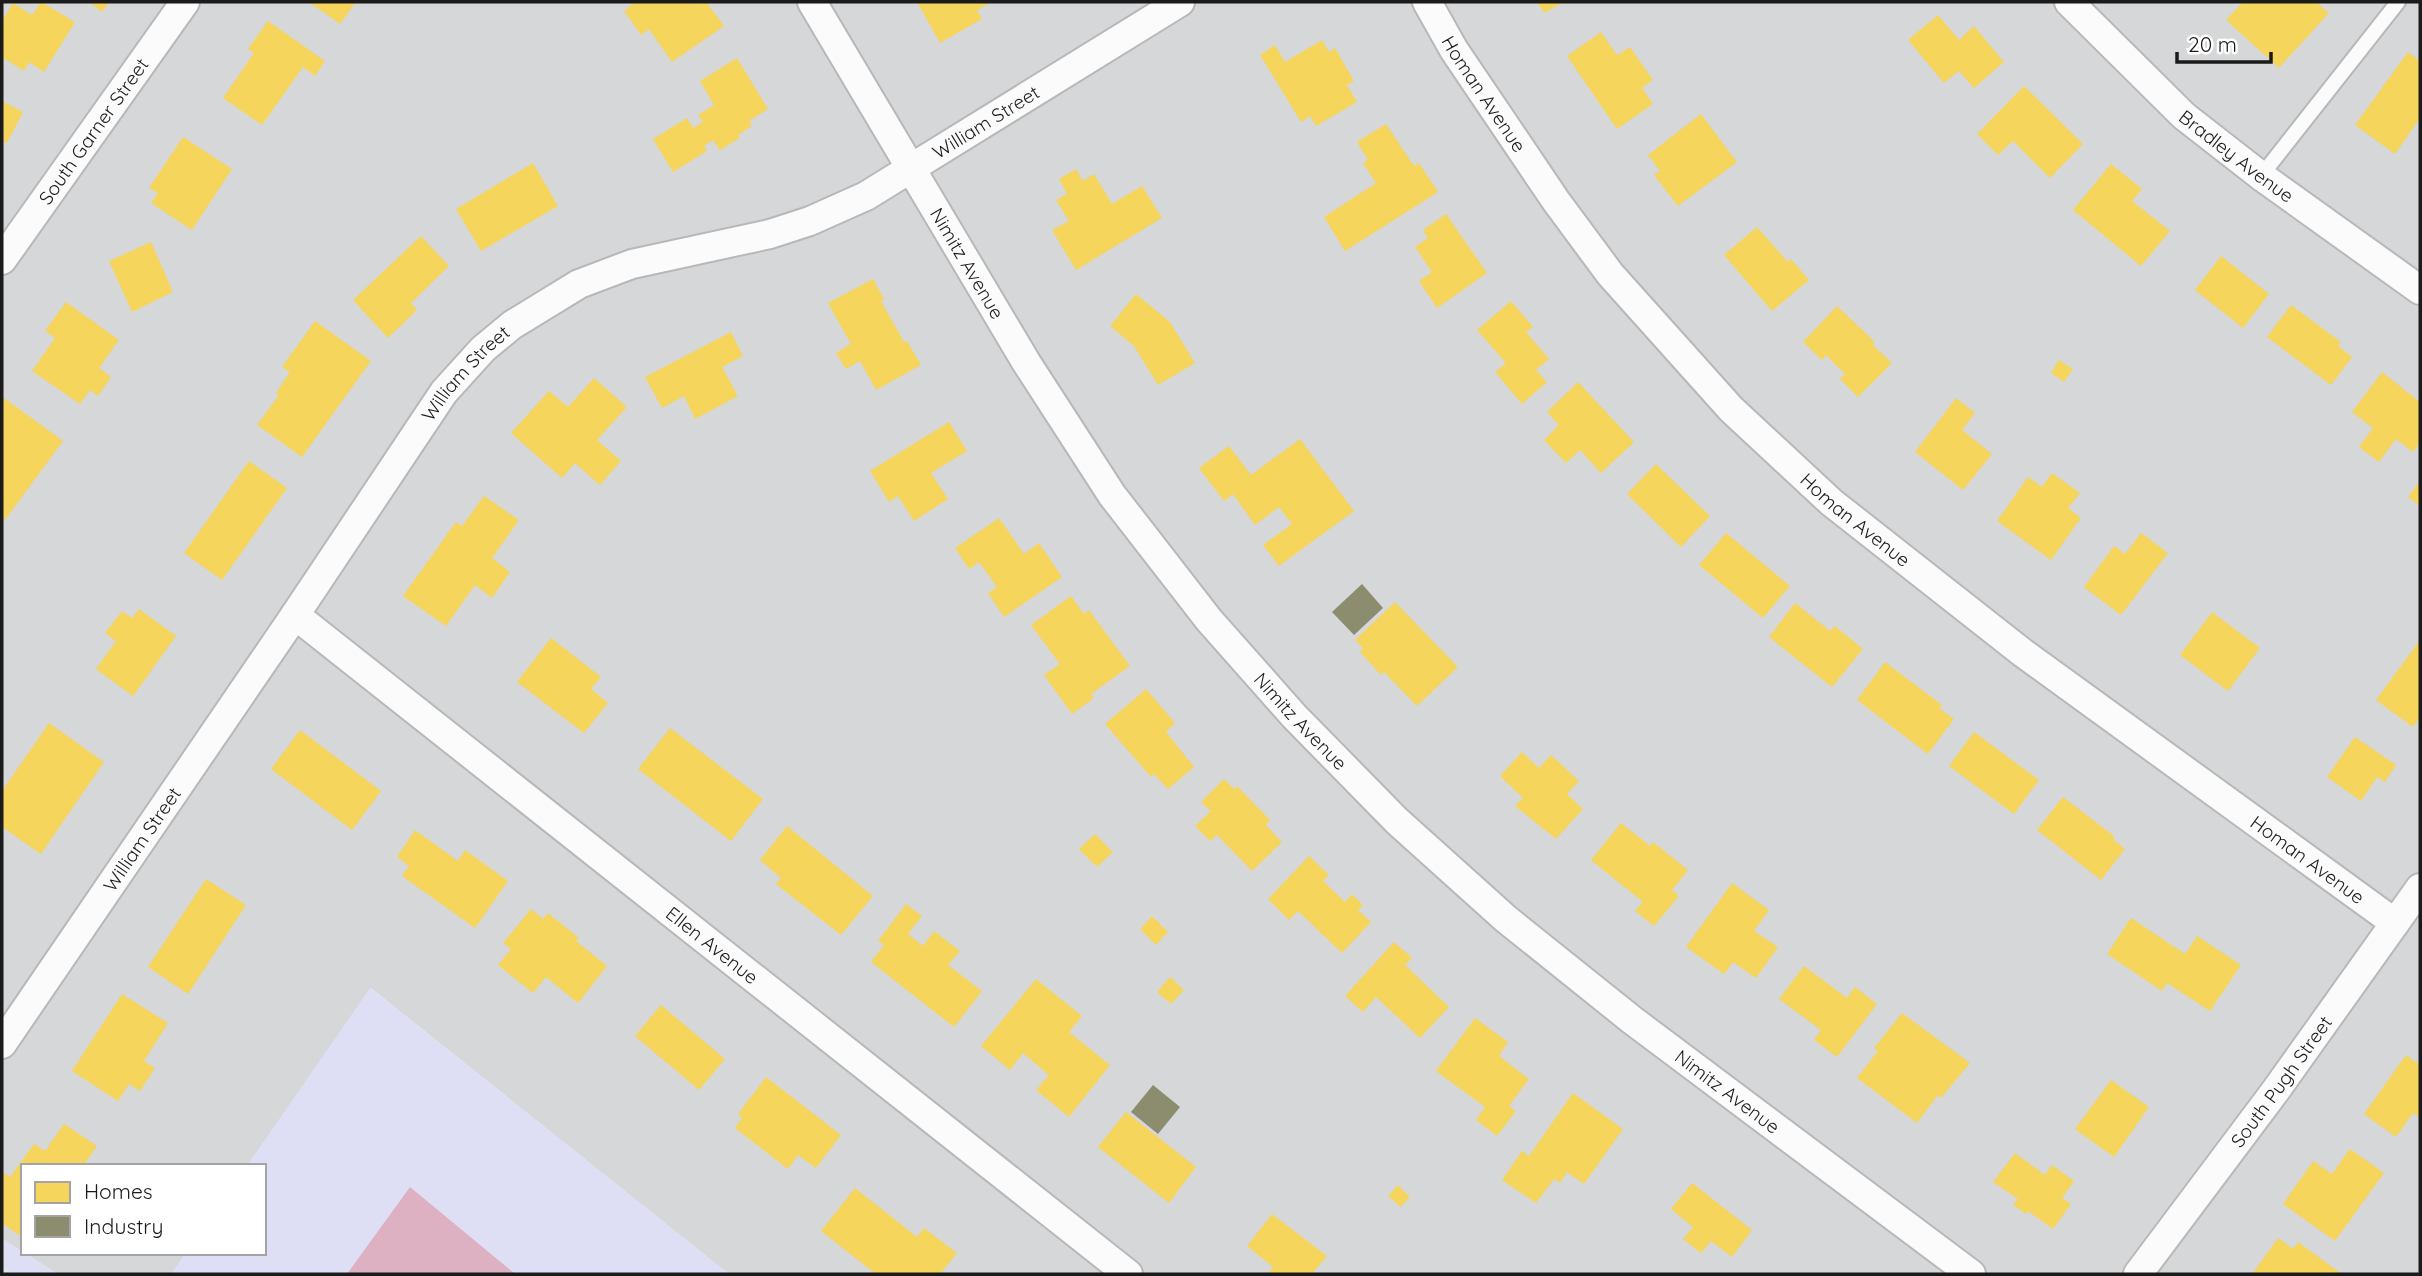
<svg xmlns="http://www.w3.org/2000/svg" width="2422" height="1276" font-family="Quicksand,sans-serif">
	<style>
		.residential { fill: #d5d7d8 }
		.education { fill: #dedff4 }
		.pitch { fill: #ddb0c2 }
		.homes { fill: #f6d55c }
		.industry { fill: #8c8c6e }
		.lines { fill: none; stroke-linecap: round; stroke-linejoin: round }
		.lane-casing { stroke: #b7b8b9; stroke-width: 18 }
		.street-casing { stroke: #b7b8b9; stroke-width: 32 }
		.lane { stroke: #fbfbfc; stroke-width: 14 }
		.street { stroke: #fbfbfc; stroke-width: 28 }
		.labels { text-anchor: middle; stroke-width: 7; stroke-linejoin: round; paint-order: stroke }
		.street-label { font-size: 19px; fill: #1b1b1b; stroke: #fff }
	</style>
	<rect width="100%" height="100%" fill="#e4e6e9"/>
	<g class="residential">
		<polygon points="2,2 2420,2 2420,1274 729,1274 371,988 247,1166 23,1166 23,1252 2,1238"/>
		<polygon points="25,1253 186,1253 171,1274 58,1274"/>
	</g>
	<g class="education">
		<polygon points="370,988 729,1274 171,1274 186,1253 264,1253 264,1166 247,1166"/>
		<polygon points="2,1238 23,1253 58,1274 14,1274 2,1266"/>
	</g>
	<polygon class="pitch" points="410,1187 515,1274 347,1274"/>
	<g class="homes">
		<polygon points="41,2 75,22 44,72 29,62 24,71 2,57 2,21 13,3 32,15"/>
		<polygon points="89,2 109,2 102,12"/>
		<polygon points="309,2 356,2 340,24"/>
		<polygon points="630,2 695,2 696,4 706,2 724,26 672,62 649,29 641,35 624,11 632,5"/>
		<polygon points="917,2 992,2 977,10 982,19 940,43"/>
		<polygon points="1537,2 1564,2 1544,13"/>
		<polygon points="2243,2 2316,2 2329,13 2279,68 2226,20"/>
		<polygon points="1938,15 1959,40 1974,26 2004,62 1974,88 1959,71 1944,83 1908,40"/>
		<polygon points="268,21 325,61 315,76 303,67 262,125 223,98 254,53 248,49"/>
		<polygon points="1601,32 1617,55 1630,47 1653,80 1642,88 1653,104 1617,129 1567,56"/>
		<polygon points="1322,40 1329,52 1335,48 1354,81 1347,85 1357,102 1316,126 1310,116 1301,122 1260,55 1275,45 1285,62"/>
		<polygon points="2408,52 2420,61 2420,118 2395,154 2355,125"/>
		<polygon points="737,58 768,109 749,121 752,126 738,135 740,138 720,150 713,140 704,146 707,151 673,172 653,139 687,118 693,128 703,122 698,115 714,105 700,81"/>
		<polygon points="2024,86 2083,144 2050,178 2013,141 1998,155 1977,134"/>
		<polygon points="2,101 23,112 7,143 2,141"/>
		<polygon points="1701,114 1737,162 1678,206 1654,175 1660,171 1648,155"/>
		<polygon points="1386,124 1414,166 1419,163 1438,192 1345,251 1324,217 1376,183 1363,163 1368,160 1357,142"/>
		<polygon points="183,137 232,169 192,230 151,203 158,193 149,188"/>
		<polygon points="533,163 558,206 481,251 456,209"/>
		<polygon points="2111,164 2142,189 2132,201 2170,231 2141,266 2073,210"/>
		<polygon points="1076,169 1083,181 1094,174 1112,204 1142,186 1162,218 1076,270 1052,230 1069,221 1056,200 1067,194 1059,179"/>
		<polygon points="1446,214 1487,273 1437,308 1419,281 1432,272 1415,247 1428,238 1423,230"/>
		<polygon points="1757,227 1788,262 1791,259 1809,280 1772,311 1724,255"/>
		<polygon points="421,236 449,266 411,303 417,310 388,338 353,300"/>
		<polygon points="151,242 173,292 132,312 109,261"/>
		<polygon points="2221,256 2269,294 2243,328 2195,290"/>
		<polygon points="873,279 884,299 881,301 904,342 907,341 921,365 876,390 860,361 846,369 836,353 851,344 828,303"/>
		<polygon points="1136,294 1170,322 1195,363 1158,385 1134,346 1110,326"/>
		<polygon points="1511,301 1533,327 1526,332 1549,359 1536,370 1547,382 1522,404 1495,372 1506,363 1477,330"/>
		<polygon points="66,302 119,340 99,368 111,377 98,396 90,390 80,404 32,371 55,338 45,331"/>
		<polygon points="2291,305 2341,342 2338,346 2352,357 2331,385 2267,337"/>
		<polygon points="1837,306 1875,342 1872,344 1892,363 1858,397 1840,379 1845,374 1826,355 1822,360 1803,342"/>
		<polygon points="315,321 371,361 302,457 257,425 279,395 276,393 290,372 282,367"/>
		<polygon points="731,332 743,356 722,367 738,396 695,419 684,396 662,408 645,377"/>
		<polygon points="2059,360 2073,369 2064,382 2051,373"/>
		<polygon points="2382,372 2420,402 2420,443 2413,452 2396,439 2379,462 2359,447 2373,428 2352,412"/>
		<polygon points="594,378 627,407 597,440 621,461 600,485 575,463 562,478 511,433 549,391 568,407"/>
		<polygon points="1578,382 1634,442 1601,473 1580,450 1566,463 1544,440 1559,425 1547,412"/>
		<polygon points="4,398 63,441 5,520 2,518 2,401"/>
		<polygon points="1956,398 1975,413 1962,430 1992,454 1963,490 1915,452"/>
		<polygon points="949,422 967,451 931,473 948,499 914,521 898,496 889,502 870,471"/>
		<polygon points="1300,439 1354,511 1279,566 1263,545 1292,524 1279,507 1255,525 1233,494 1224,501 1199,468 1229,446 1251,475"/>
		<polygon points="249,461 287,488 222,580 184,553"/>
		<polygon points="1656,464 1710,516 1681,547 1627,494"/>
		<polygon points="2052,473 2080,493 2068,508 2081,518 2051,560 1997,521 2028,477 2042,487"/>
		<polygon points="2419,482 2420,484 2420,506 2408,497"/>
		<polygon points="484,496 519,520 492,558 510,572 492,598 475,585 446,626 403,596 456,522 462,526"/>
		<polygon points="999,518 1024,554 1039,543 1062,577 1004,617 988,593 997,587 979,562 969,569 955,548"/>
		<polygon points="1726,533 1790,586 1763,618 1699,565"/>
		<polygon points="2141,533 2168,553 2121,615 2084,587 2114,546 2125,554"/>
		<polygon points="1071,596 1084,614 1089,610 1130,666 1091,694 1094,698 1072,714 1044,675 1060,664 1031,625"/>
		<polygon points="1395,602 1458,667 1417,706 1384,672 1381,675 1360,652 1363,648 1355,640"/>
		<polygon points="1795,603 1830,631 1835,626 1863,649 1832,687 1769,637"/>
		<polygon points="139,609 176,636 133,696 96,669 116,641 105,633 122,611 132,618"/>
		<polygon points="2212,612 2260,648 2228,691 2180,655"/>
		<polygon points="551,638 601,677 591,689 608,703 584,733 517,682"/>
		<polygon points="2420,640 2420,717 2413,727 2376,700"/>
		<polygon points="1885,662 1942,705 1939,708 1954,719 1928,754 1857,700"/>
		<polygon points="1146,689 1175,723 1166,732 1194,767 1168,789 1154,774 1151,777 1105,724"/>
		<polygon points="49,723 104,762 41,854 2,827 2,791"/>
		<polygon points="670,728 763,799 731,841 638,769"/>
		<polygon points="300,730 381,791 352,830 271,769"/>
		<polygon points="1974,732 2039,780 2014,814 1949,766"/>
		<polygon points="2355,737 2396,765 2385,782 2377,777 2361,801 2327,777"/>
		<polygon points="1522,752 1539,768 1551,755 1579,781 1567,794 1583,809 1556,839 1515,806 1523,798 1500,776"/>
		<polygon points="1224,779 1234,789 1237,786 1270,820 1266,825 1282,842 1252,871 1217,835 1210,841 1195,826 1211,811 1201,802"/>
		<polygon points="2063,797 2114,836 2113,839 2125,849 2101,880 2037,830"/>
		<polygon points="1621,823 1650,846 1653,842 1688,870 1672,890 1679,896 1654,926 1635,911 1643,902 1591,860"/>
		<polygon points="787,826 873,896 841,935 776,884 781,878 760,860"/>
		<polygon points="415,830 458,861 465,850 508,881 475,928 402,876 409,866 397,857"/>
		<polygon points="1095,834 1113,852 1097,867 1079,849"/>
		<polygon points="1309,856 1329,875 1323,881 1345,902 1352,894 1363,905 1358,910 1371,922 1342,953 1298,911 1289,920 1268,899"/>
		<polygon points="206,879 246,905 188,994 148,967"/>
		<polygon points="1732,883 1769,910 1754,931 1778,947 1756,978 1733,962 1724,974 1686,947"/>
		<polygon points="906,904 922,916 908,934 923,946 934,931 960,951 948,965 982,991 954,1027 871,962 884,945 878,941"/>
		<polygon points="531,909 543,919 548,913 579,938 576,941 607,966 578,1003 546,977 533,993 498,965 511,949 503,943"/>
		<polygon points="1152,916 1168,932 1156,945 1140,929"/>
		<polygon points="2131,918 2185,954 2197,936 2241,965 2210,1011 2167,983 2162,991 2107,954"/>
		<polygon points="1394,942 1412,958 1405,965 1449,1007 1420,1038 1376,997 1363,1012 1345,996"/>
		<polygon points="1804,966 1847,998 1855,987 1877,1004 1837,1057 1814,1040 1821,1030 1779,999"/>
		<polygon points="1170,977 1184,990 1171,1004 1157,992"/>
		<polygon points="1036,979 1082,1016 1069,1032 1110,1065 1069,1117 1036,1090 1049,1075 1023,1053 1010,1070 981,1046"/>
		<polygon points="122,994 168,1023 144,1061 155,1068 140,1091 129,1084 118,1101 72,1071"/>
		<polygon points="661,1005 725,1059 699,1090 635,1036"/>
		<polygon points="1902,1013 1970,1063 1941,1098 1938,1095 1917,1123 1857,1078 1878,1051 1874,1048"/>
		<polygon points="1475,1018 1508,1042 1499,1056 1529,1079 1509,1106 1516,1111 1497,1136 1476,1120 1485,1107 1436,1071"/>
		<polygon points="2406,1055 2420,1065 2420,1118 2413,1113 2396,1137 2364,1114"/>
		<polygon points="766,1077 841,1135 816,1168 798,1155 788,1169 735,1128 742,1118 738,1114"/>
		<polygon points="2111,1080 2149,1107 2114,1157 2075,1129"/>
		<polygon points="1573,1093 1623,1129 1584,1184 1567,1172 1560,1183 1554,1179 1536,1203 1502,1180 1522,1151 1529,1156"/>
		<polygon points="1126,1112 1196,1167 1169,1203 1098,1147"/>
		<polygon points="64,1124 97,1146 83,1166 23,1166 23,1238 2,1223 2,1176 4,1173 10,1177 34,1144 45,1151"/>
		<polygon points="2350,1149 2384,1173 2335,1241 2283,1204 2313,1161 2332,1174"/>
		<polygon points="2015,1153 2045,1175 2052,1165 2074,1181 2062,1198 2071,1204 2053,1229 2028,1211 2026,1214 2013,1205 2018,1199 1993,1182"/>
		<polygon points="1692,1183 1752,1230 1732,1257 1711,1241 1701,1253 1683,1239 1693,1227 1671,1209"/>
		<polygon points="1398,1185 1410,1197 1401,1207 1388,1196"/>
		<polygon points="855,1188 917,1237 924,1228 957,1253 940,1274 876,1274 821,1231"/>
		<polygon points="1272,1214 1327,1256 1312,1274 1268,1274 1273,1267 1247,1246"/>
		<polygon points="2278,1238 2293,1249 2298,1242 2342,1274 2252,1274"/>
	</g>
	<g class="industry">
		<polygon points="1362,584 1383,608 1354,635 1332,612"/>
		<polygon points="1153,1085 1180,1107 1158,1134 1131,1112"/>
	</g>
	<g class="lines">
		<defs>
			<polyline id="lane" points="2261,176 2398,2"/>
			<g id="street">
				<path id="s1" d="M812,2L1026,362L1112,495L1209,620L1294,716L1397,821L1506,919L1632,1020L1971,1274"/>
				<path id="s2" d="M1427,2L1454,50L1556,201L1610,274L1731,409L1831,502L2023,653L2395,923"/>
				<path id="s3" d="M2069,2L2184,116L2261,176L2420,290"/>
				<path id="s4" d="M2,260L185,2"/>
				<path id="s5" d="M295,615L1128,1274"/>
				<path id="s6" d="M2,1044L295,615L444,392L483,349L512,325L579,284L632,264L770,234L810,221L866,196L1180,2"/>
				<path id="s7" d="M2138,1274L2276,1090L2420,888"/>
			</g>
		</defs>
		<use href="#lane" class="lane-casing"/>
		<use href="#street" class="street-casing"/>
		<use href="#lane" class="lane"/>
		<use href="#street" class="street"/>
	</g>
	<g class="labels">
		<g class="street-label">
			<text dy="7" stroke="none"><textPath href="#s2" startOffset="108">Homan Avenue</textPath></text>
			<text dy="7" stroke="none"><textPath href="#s6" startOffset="1404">William Street</textPath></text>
			<text dy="7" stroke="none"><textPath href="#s4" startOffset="158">South Garner Street</textPath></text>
			<text dy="7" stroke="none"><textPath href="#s3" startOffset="228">Bradley Avenue</textPath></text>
			<text dy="7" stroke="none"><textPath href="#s1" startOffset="304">Nimitz Avenue</textPath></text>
			<text dy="7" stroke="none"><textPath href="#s6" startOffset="816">William Street</textPath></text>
			<text dy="7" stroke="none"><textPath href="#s2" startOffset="676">Homan Avenue</textPath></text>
			<text dy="7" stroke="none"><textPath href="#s1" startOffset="872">Nimitz Avenue</textPath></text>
			<text dy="7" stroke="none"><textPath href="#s6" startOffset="248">William Street</textPath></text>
			<text dy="7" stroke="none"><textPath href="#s2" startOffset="1242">Homan Avenue</textPath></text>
			<text dy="7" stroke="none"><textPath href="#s5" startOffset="532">Ellen Avenue</textPath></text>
			<text dy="7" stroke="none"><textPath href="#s7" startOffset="240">South Pugh Street</textPath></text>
			<text dy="7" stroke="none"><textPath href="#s1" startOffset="1438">Nimitz Avenue</textPath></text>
		</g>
	</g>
	<rect width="2422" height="1276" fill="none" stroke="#1b1b1b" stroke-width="7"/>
	<rect x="21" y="1164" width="245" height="91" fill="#ffffff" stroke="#a4a4a4" stroke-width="2"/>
	<rect x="35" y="1182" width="35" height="21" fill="#f6d55c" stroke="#a4a4a4" stroke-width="2"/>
	<text x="84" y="1199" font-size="21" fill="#1b1b1b">Homes</text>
	<rect x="35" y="1216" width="35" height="21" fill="#8c8c6e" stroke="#a4a4a4" stroke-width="2"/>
	<text x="84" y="1234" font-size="21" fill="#1b1b1b">Industry</text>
	<path d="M2177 52v10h94v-10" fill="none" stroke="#1b1b1b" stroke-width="3.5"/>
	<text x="2188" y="52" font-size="21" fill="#1b1b1b" stroke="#ffffff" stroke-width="5" paint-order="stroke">20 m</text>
</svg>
